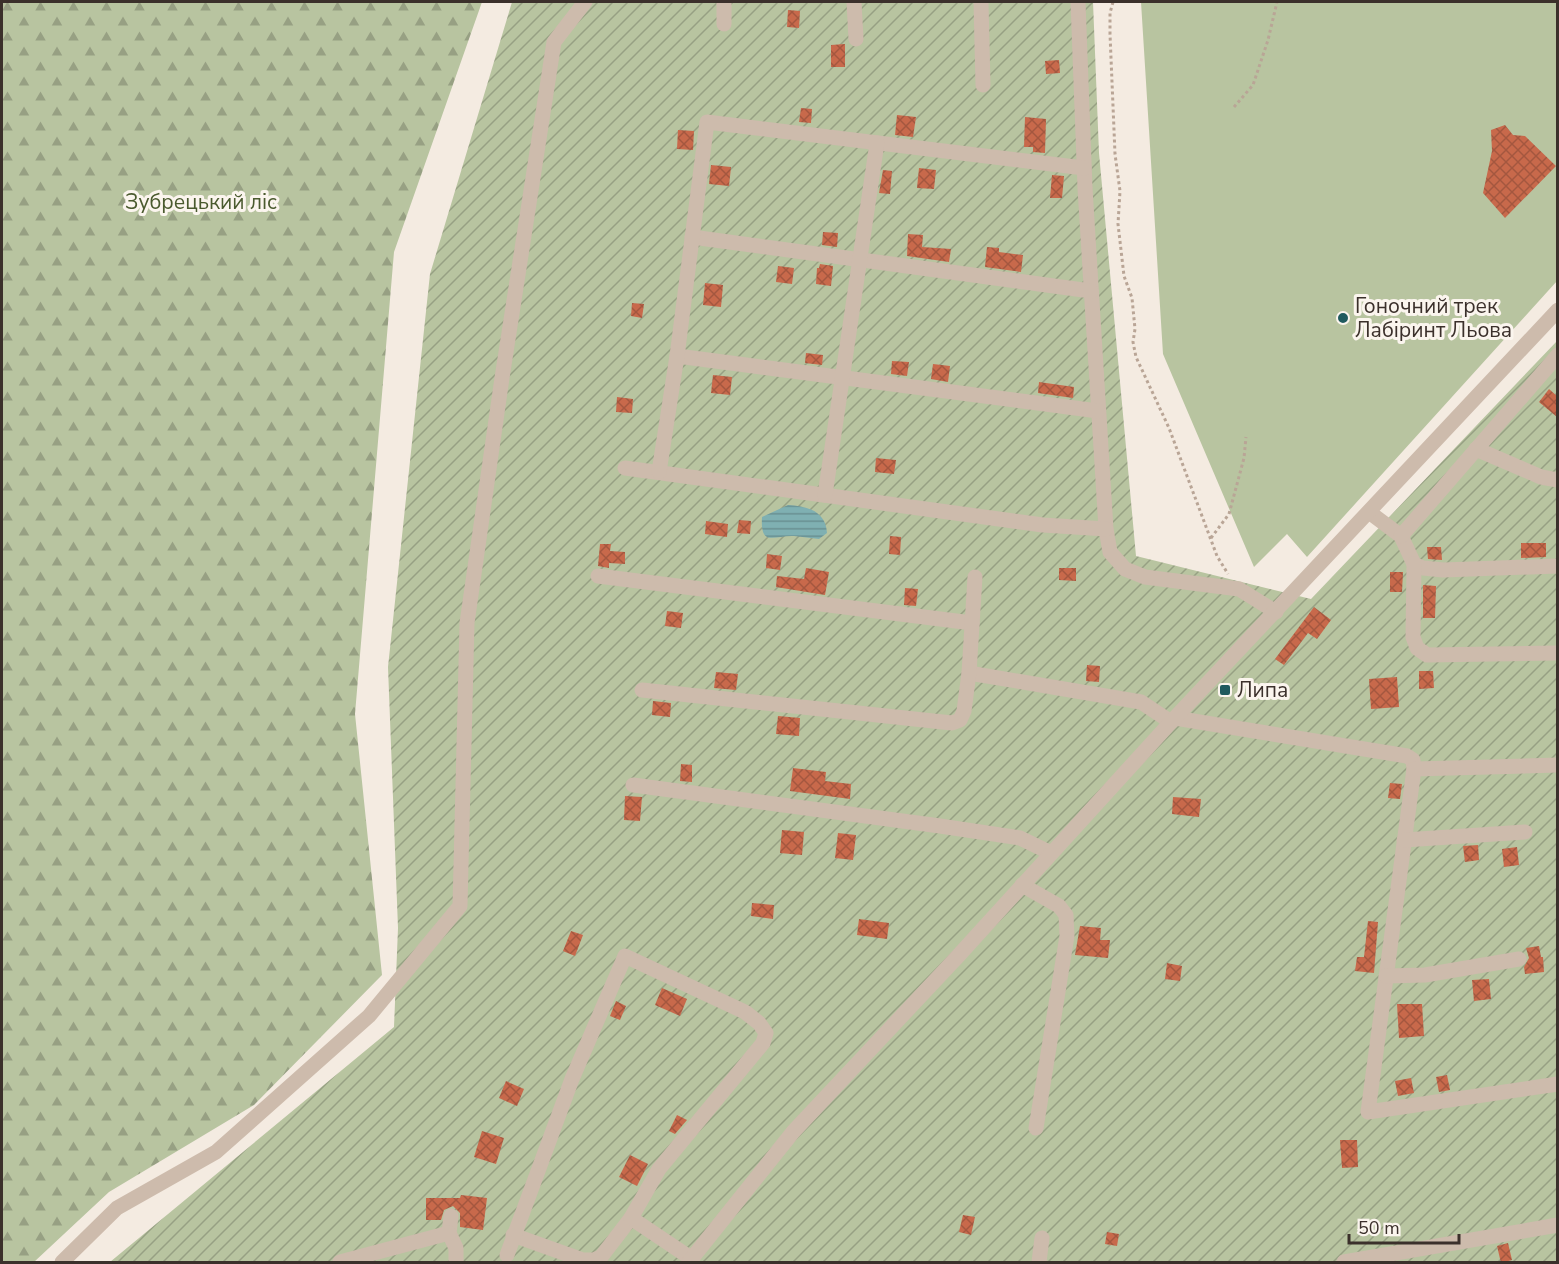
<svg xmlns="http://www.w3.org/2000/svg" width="1559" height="1264" font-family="'Nunito Sans',sans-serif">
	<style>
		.forest { fill: url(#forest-firs) }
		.garden { fill: url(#garden-furrows) }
		.pitch { fill: #b8c4a0 }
		.water { fill: url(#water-rules) }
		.building { fill: url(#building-cross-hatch) }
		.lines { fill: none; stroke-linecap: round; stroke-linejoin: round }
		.path { stroke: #b9a596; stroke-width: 3; stroke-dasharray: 3 3; stroke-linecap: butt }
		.minor { stroke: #cdbbac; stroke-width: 15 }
		.poi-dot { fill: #1f5a5e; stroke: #fbf5ee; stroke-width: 2 }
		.labels { text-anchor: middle; stroke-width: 6; stroke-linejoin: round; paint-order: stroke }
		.park-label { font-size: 21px; fill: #4a5a2e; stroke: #fbf5ee }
		.poi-label { font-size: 21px; fill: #3b302b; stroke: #fbf5ee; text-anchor: start }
	</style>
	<defs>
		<pattern id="forest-firs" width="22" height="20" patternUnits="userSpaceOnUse" patternTransform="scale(1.5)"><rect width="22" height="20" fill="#b8c4a0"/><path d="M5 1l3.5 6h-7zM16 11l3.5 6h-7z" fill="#97a083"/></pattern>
		<pattern id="garden-furrows" width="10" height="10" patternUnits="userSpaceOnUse" patternTransform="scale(1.5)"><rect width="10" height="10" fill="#b8c4a0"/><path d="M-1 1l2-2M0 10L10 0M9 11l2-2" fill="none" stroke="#97a083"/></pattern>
		<pattern id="water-rules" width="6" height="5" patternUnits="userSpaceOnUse" patternTransform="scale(1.5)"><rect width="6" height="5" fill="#7fb0b2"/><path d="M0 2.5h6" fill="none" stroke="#699091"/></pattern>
		<pattern id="building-cross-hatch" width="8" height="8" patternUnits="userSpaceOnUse" patternTransform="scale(1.5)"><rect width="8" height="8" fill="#c8694b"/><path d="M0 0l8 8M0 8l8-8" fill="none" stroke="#a4573f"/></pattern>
	</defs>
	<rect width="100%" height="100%" fill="#f4ebe1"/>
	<polygon class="forest" points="2,2 482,2 394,252 355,714 382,975 254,1105 109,1192 34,1262 2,1262"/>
	<polygon class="garden" points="512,2 1093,2 1099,153 1136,556 1311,599 1557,341 1557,1262 110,1262 394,1027 398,928 388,667 430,274"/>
	<polygon class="pitch" points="1141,2 1557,2 1557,281 1307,557 1287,534 1254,567 1163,354"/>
	<path class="water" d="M788,505C807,506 826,511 827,533L819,539C811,538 802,537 794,536C775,535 760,548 762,517Z"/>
	<g class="building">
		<polygon points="788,10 800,11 799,28 787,27"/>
		<polygon points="845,44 845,67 831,67 831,45"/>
		<polygon points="1059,60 1060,73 1046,74 1045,61"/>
		<polygon points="801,108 812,109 811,123 799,122"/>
		<polygon points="897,115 916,117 913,137 895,135"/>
		<polygon points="1025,117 1046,119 1045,153 1033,152 1033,147 1024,147"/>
		<polygon points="1505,125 1513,135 1525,136 1556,166 1505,218 1483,193 1492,151 1491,130"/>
		<polygon points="678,130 694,131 693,150 677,149"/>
		<polygon points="711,165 731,167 729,186 709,184"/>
		<polygon points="919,168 936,170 934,189 917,188"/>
		<polygon points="883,170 892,171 890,194 879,193"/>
		<polygon points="1052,175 1064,176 1062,198 1050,198"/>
		<polygon points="823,232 838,233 837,247 822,245"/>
		<polygon points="908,234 923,235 922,247 951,249 949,262 907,256"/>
		<polygon points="987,247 999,248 999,252 1023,255 1021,272 985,267"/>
		<polygon points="820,264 833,266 831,286 816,284 817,268 819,268"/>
		<polygon points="778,266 794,268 792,284 776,282"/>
		<polygon points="705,283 723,285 721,307 703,305"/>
		<polygon points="632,303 644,304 642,318 631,316"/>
		<polygon points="806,353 823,355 822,365 805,363"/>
		<polygon points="892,361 909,362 907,376 891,374"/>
		<polygon points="933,364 950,366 948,382 931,379"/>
		<polygon points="713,375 732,377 730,395 711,393"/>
		<polygon points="1039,382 1074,387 1073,398 1038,393"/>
		<polygon points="1549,389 1557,396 1557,417 1539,402"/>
		<polygon points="617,397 633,399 632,413 616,412"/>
		<polygon points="876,458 896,460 894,474 875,472"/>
		<polygon points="739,520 751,521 750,534 737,533"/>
		<polygon points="706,521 728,524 727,537 705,534"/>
		<polygon points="890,536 901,537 900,555 889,554"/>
		<polygon points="1521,543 1546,543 1546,557 1521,558"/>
		<polygon points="600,544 611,544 610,551 625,552 625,564 609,563 609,568 598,566"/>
		<polygon points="1427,547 1441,547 1442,560 1428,559"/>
		<polygon points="767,554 782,556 780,570 766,568"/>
		<polygon points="806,568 829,572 825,595 776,587 777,576 804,579"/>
		<polygon points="1059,568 1076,568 1076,581 1059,580"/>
		<polygon points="1390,572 1403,572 1402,592 1390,592"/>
		<polygon points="1423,585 1436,586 1435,618 1423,618"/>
		<polygon points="905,588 918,589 916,606 904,605"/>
		<polygon points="1314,607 1331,620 1317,639 1308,633 1284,665 1275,659"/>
		<polygon points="667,611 683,613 681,628 665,626"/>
		<polygon points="1087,665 1100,666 1099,682 1086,681"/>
		<polygon points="1419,671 1433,671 1434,688 1419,689"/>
		<polygon points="716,672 738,674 736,690 714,688"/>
		<polygon points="1397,677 1399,707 1371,709 1369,679"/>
		<polygon points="653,701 671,703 670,717 652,715"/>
		<polygon points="778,716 800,718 799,736 776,734"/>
		<polygon points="681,764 692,765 692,782 680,781"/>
		<polygon points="793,768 826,772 825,781 851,784 850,799 790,791"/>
		<polygon points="1390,783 1402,784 1400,799 1388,798"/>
		<polygon points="625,796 642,797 640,821 624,820"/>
		<polygon points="1173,797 1201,799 1199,817 1172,814"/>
		<polygon points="782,830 804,832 802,855 780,853"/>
		<polygon points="838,833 856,835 853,860 835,858"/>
		<polygon points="1478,845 1479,860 1465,862 1463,846"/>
		<polygon points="1517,847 1519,865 1504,867 1502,849"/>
		<polygon points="752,903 774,905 773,919 751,916"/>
		<polygon points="859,919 889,923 887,939 857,935"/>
		<polygon points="1368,921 1378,922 1374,973 1355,971 1357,957 1364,957"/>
		<polygon points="1080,926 1101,928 1100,940 1110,940 1108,958 1075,955"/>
		<polygon points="571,931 583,935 575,956 563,951"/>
		<polygon points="1539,946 1541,957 1543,957 1544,972 1525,974 1524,967 1529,958 1526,948"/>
		<polygon points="1167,963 1182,966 1180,981 1165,979"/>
		<polygon points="1489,979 1491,999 1474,1001 1472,980"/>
		<polygon points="662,988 687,999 680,1016 655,1005"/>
		<polygon points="616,1001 626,1006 620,1020 610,1016"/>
		<polygon points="1397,1004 1422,1004 1424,1036 1399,1038"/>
		<polygon points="1447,1075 1450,1090 1439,1092 1436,1077"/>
		<polygon points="1411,1078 1414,1093 1398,1096 1395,1081"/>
		<polygon points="506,1081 524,1089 517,1106 499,1098"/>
		<polygon points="677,1115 687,1120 675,1134 669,1131"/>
		<polygon points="482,1131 504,1138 496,1164 474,1157"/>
		<polygon points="1340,1140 1357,1140 1358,1167 1342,1168"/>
		<polygon points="630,1155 648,1164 637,1186 619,1177"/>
		<polygon points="461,1195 487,1198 483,1230 460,1227 460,1213 453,1206 444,1210 441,1220 426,1220 426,1198 460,1198"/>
		<polygon points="963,1215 975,1217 971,1235 959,1232"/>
		<polygon points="1107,1232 1119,1234 1117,1246 1105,1244"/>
		<polygon points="1508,1243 1512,1260 1501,1263 1497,1246"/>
	</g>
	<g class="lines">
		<g class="path">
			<polyline points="1113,2 1110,13 1110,34 1115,154 1120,191 1118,224 1124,276 1132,298 1135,329 1133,342 1136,357 1169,428 1217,556 1228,574"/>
			<polyline points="1234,107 1253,85 1268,40 1277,2"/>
			<polyline points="1211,538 1229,514 1244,458 1246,437"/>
		</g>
		<g class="minor">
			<polyline points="724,2 724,24"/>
			<polyline points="854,2 856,39"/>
			<polyline points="981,2 983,85"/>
			<polyline points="1078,2 1085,188 1106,529 1110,552 1125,569 1145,577 1239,589 1276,612"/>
			<polyline points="692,237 1091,291"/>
			<polyline points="677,356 1098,411"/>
			<polyline points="1476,449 1541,477 1558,480"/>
			<polyline points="625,468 1043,525 1106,529"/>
			<polyline points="659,472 677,356 707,122 1084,168"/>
			<polyline points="825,495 877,143"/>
			<polyline points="1369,512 1401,536 1414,564 1423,568 1443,570 1558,566"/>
			<polyline points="1401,536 1558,355"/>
			<polyline points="1414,564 1413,637 1417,648 1427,655 1558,653"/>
			<polyline points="598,576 972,623"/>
			<polyline points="969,673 1141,702 1171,722"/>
			<polyline points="642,690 952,723 960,720 964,711 969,673 975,577"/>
			<polyline points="1175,718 1407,756 1413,760 1414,769 1368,1112 1558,1084"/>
			<polyline points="1414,769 1558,765"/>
			<polyline points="633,785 940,826 1020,838 1051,853"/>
			<polyline points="1404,840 1525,832"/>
			<polyline points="1022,885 1059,906 1066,915 1067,936 1036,1128"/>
			<polyline points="1386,976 1425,975 1519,959"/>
			<polyline points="451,1216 449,1233 456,1248 456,1262"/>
			<polyline points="513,1235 583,1260 594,1260 601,1257 631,1218"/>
			<polyline points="507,1255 572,1079 625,956 745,1012 759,1023 766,1033 763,1043 659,1169 631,1218 692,1259"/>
			<polyline points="62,1262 117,1208 216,1152 369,1016 460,906 467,623 502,378 554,42 585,2"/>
			<polyline points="340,1262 449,1233"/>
			<polyline points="689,1262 793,1132 959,955 1171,722 1558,310"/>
			<polyline points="1039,1262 1042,1238"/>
			<polyline points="1344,1262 1558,1225"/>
		</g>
	</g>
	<g class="poi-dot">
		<circle cx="1343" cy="318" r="6"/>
		<rect x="1219" y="684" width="12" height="12" rx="3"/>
	</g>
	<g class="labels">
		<g class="park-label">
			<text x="201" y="209">Зубрецький ліс</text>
		</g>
		<g class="poi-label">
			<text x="1355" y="313">Гоночний трек<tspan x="1355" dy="24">Лабіринт Льова</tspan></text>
			<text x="1237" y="697">Липа</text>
		</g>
	</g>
	<rect width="1559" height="1264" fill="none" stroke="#3b302b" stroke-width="6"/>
	<path d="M1349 1234v9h110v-9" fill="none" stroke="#3b302b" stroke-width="3"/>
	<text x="1358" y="1234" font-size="18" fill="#3b302b" stroke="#fbf5ee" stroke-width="4.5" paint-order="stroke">50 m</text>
</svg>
